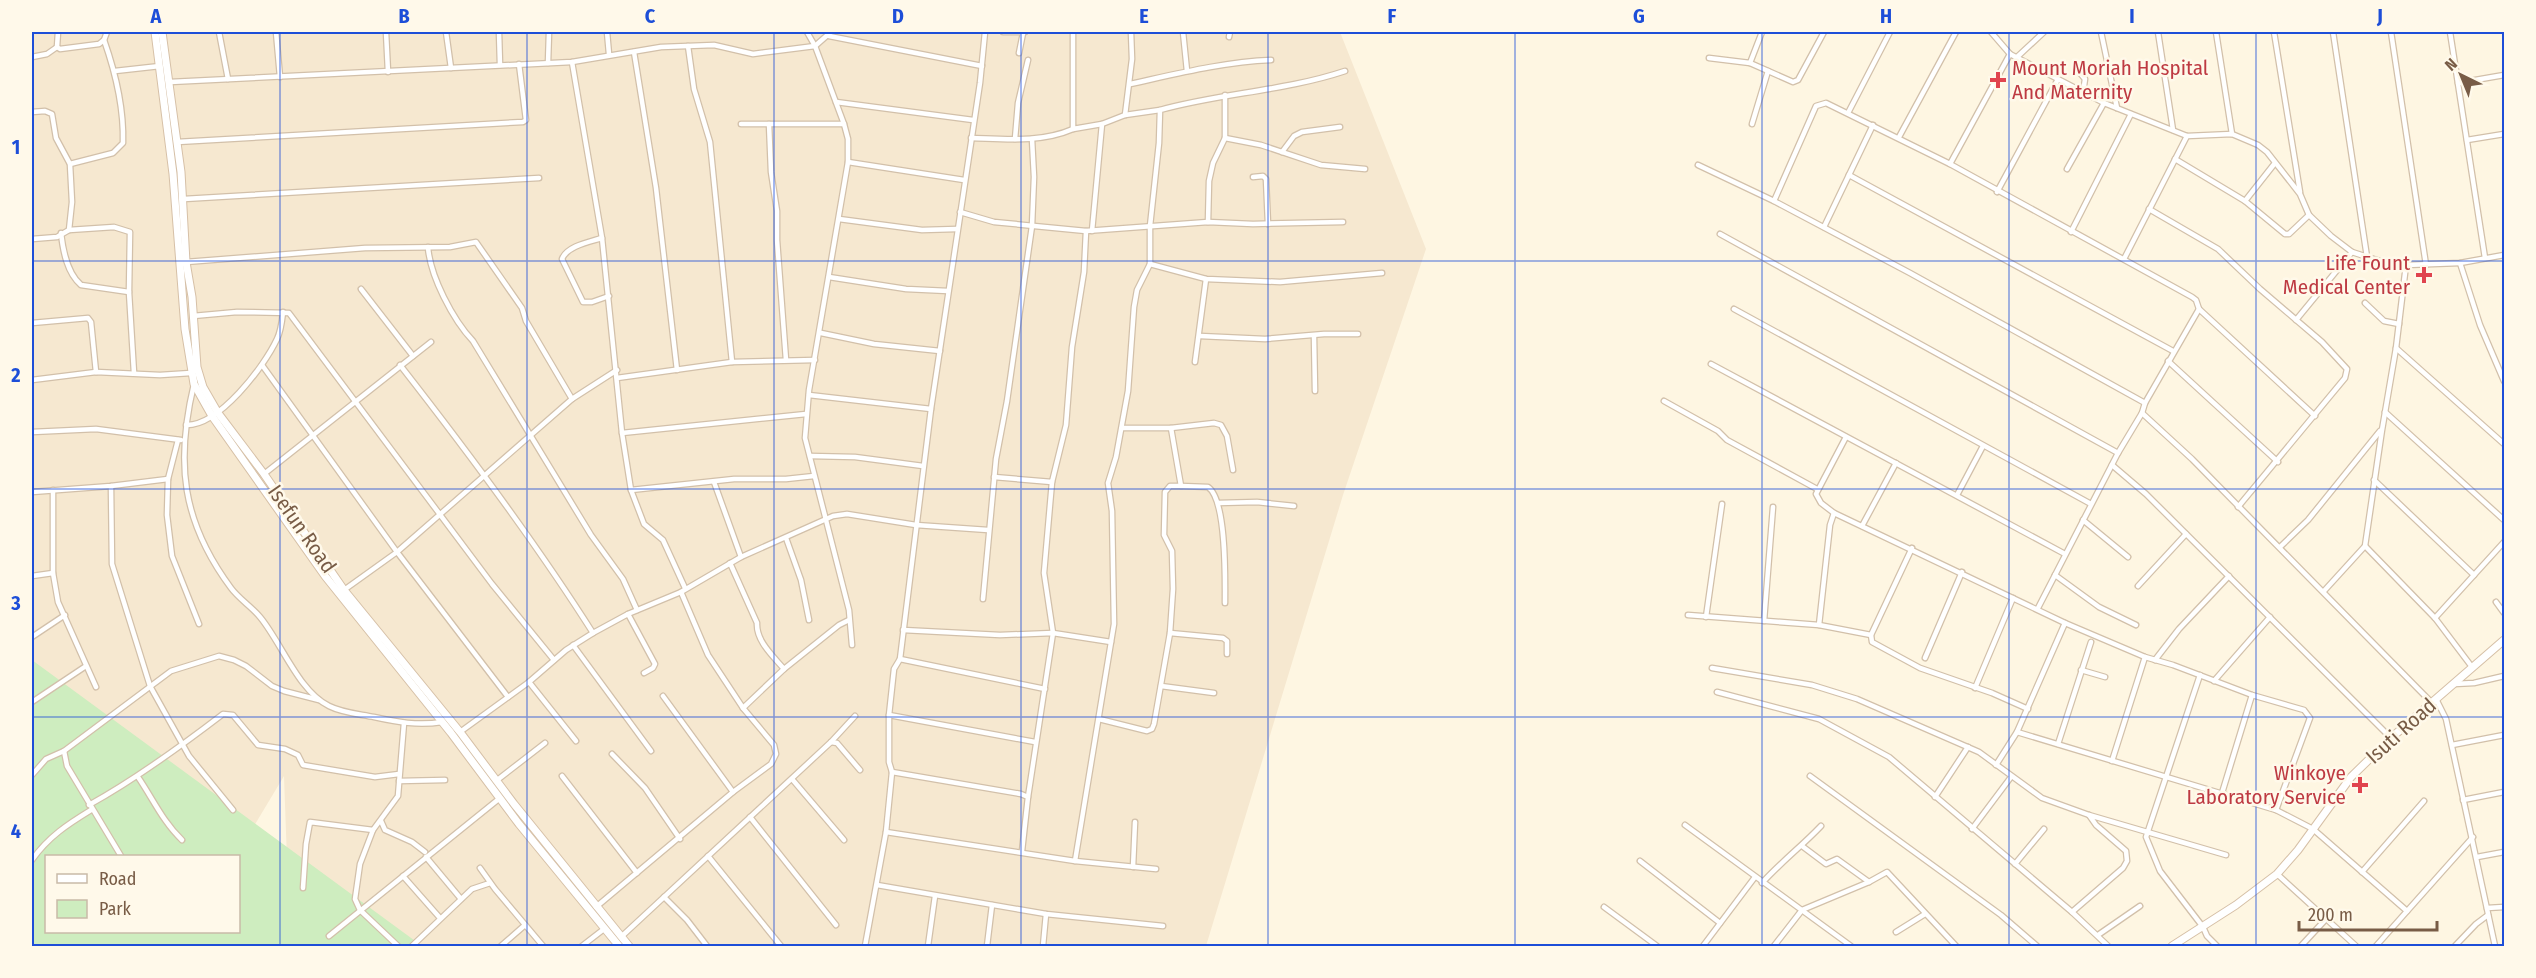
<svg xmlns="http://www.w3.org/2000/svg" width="2536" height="978" font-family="'Fira Sans Condensed',sans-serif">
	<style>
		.residential { fill: #f6e8d0 }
		.green { fill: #ceedbf; fill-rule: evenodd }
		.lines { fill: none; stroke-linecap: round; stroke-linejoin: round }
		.street-casing { stroke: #d2c0aa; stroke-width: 7 }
		.secondary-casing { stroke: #d6c0a7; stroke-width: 9 }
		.street { stroke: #fff; stroke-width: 4.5 }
		.secondary { stroke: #fff; stroke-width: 7 }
		.grid { fill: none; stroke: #1d4ed8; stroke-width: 1.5; stroke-opacity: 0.55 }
		.health-dot { fill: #e0444e; stroke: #fff9ea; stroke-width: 2 }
		.labels { text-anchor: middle; stroke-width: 5; stroke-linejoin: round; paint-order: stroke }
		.health-label { font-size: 21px; fill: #be3a42; stroke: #fff9ea; text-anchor: end }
		.street-label { font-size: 21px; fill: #785c46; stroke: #fff9ea }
		.neatline { fill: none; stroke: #1d4ed8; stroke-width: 2 }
		.grid-label { font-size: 20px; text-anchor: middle; font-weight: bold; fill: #1d4ed8 }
	</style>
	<rect width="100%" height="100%" fill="#fef6e2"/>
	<polygon class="residential" points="32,32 1340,32 1426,249 1343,495 1206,946 323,946 289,917 284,776 236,856 46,856 32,886"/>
	<path class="green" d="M32,660L422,946H32ZM46,856H238V932H46Z"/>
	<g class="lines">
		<defs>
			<g id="street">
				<polyline points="58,32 57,47 60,49 99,44 104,40 107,32"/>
				<polyline points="219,32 228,79"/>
				<polyline points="276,32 280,77"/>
				<polyline points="386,32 388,72"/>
				<polyline points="446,32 451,68"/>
				<polyline points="499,32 500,65"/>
				<polyline points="607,32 609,54"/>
				<polyline points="807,32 815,46 844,124 848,139 848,162 809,390 805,438 849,610 852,645"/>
				<polyline points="1003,32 1025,32"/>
				<polyline points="1073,32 1073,129 1102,124"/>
				<polyline points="1183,32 1187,71"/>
				<polyline points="1762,32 1750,63 1793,82 1798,80 1824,32"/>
				<polyline points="1991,32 2010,54 2104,103 2187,136 2232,134 2258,145 2267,152 2300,194 2309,215 2331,236 2352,252 2386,263 2406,265 2460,263 2504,255"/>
				<polyline points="2101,32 2117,108"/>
				<polyline points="2158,32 2173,130"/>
				<polyline points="2216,32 2232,134"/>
				<polyline points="2274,32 2300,192"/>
				<polyline points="2333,32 2367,257"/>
				<polyline points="2391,32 2426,265"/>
				<polyline points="2450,32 2485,258"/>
				<polyline points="829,36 982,66"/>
				<polyline points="1229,37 1230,32"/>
				<polyline points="688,46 694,89 710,142 732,362"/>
				<polyline points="634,52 656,188 677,370"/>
				<polyline points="1019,53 1023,33"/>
				<polyline points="32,57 47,54 57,47"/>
				<polyline points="1709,58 1750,63"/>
				<polyline points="2016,58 2044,32"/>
				<polyline points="572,62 602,238 622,433 631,490 644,524 663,540 685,588"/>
				<polyline points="548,63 549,32"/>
				<polyline points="115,71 160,66"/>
				<polyline points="2080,73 2085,79 2083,93"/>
				<polyline points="170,82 572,62 661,47 714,45 753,54 815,46 831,32"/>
				<polyline points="2458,83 2504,75"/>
				<path d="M1130,84C1176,74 1223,62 1271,60"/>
				<polyline points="836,102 973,120"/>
				<polyline points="32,112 45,111 52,114 56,138 70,164 72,202 69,230"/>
				<polyline points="1848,113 1890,32"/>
				<polyline points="1125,115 1132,59 1131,32"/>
				<polyline points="741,124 844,124"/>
				<polyline points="769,124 771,172 777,211 777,240 786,360"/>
				<polyline points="1752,124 1768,71"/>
				<polyline points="1899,137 1956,32"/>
				<path d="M971,138C1005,139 1041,143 1073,129"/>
				<polyline points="1225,138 1261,145 1321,165 1365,169"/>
				<polyline points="1015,139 1018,103 1028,60"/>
				<polyline points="2467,140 2504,134"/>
				<polyline points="177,142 523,122 526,120 519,64"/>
				<polyline points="1282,152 1294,136 1302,132 1340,127"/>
				<polyline points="2175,159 2245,201 2285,234 2289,234 2309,215"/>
				<polyline points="848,162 964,180"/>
				<path d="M70,164L113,153L123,143C124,107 116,74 104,40"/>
				<polyline points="1950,164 2010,54"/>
				<polyline points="1698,165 1774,201"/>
				<polyline points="2067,169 2104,103"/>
				<polyline points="1849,175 2173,351"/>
				<polyline points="1253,177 1263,176 1266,179 1268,224"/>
				<polyline points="1997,192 2057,81"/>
				<polyline points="184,199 539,178"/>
				<polyline points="2245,201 2275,163"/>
				<polyline points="2149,209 2218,249 2260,289 2322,342 2347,369 2345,378 2238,507"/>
				<polyline points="960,212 994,222 1086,231 1208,222 1253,224 1343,222"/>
				<polyline points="839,219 922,230 957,229"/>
				<polyline points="1208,222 1209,181 1213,163 1225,138 1225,95"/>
				<polyline points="1824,227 1873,125"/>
				<polyline points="1092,231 1102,124 1125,115 1160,110"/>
				<polyline points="2071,232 2131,114"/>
				<path d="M61,233C63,251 67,273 81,285L129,292"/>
				<polyline points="1720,234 2118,453"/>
				<path d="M602,238C589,242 567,246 562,259L583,302H592L609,296"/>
				<polyline points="32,239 57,237 69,230 114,227 130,232 129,292 134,373"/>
				<path d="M428,247C430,276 453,320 473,341L591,535L623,579L637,610"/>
				<polyline points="2124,259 2187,136"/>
				<polyline points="186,262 365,248 450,247 476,242 522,308 526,321 572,399"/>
				<polyline points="2460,263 2480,325 2504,381"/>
				<polyline points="1150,264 1206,279 1280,282 1382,273"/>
				<polyline points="829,277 906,289 948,291"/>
				<polyline points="361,289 413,356"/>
				<polyline points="2365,303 2384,321 2399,324"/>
				<polyline points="1734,309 2091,504"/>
				<polyline points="193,316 237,312 289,313 492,584 554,660"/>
				<polyline points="2296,320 2352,252"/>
				<polyline points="32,323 88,318 91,322 96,372"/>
				<polyline points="821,333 874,344 940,351"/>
				<polyline points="1200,336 1265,339 1324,334 1358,334"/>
				<polyline points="1314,336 1315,391"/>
				<polyline points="2396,348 2504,444"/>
				<polyline points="2168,361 2278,462"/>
				<polyline points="1195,362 1206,279"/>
				<polyline points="1711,364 2065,554"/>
				<polyline points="262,365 397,552 508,697"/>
				<path d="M400,365C468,452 534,540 593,633"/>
				<polyline points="617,378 732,362 815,360"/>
				<polyline points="32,380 96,372 160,375 191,373"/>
				<path d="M194,384C175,463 182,522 231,588C239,599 251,606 260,617C281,642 299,692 329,706C343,713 359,714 374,717C397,722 418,726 442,722"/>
				<polyline points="809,395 931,409"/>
				<polyline points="1664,401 1718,431 1727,440 1817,489"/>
				<polyline points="2145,403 1910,273 1774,201 1816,106 1826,103 1950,164 2192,297 2196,300 2199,309 2315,416"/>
				<polyline points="2385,412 2504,520"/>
				<polyline points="2142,413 2192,459 2432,703"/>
				<path d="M186,425C219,426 264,367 277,339C281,331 282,321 283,312"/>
				<polyline points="1122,428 1171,428 1214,423 1221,425 1227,436 1233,470"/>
				<polyline points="32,432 96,429 181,440"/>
				<polyline points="622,433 806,414"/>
				<polyline points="178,440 168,479 167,515 172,556 199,624"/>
				<polyline points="810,456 855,457 923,466"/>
				<polyline points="2112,465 2146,494 2391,738"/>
				<polyline points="264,474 431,342"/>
				<polyline points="994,477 1052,482 1066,425 1072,347 1084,272 1086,231"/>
				<polyline points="2374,480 2474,575"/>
				<polyline points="714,482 741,557"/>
				<polyline points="111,486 112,564 150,686 189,756 233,810"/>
				<path d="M1181,486L1208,487C1227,500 1225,580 1225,603"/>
				<polyline points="53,490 53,573 58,602 96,687"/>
				<polyline points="631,490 734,479 786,479 814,476"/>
				<polyline points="32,492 111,486 168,479"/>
				<polyline points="1957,495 1983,446"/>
				<polyline points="1218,503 1257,502 1294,506"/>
				<polyline points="1834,513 1821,503 1816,494 1846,437"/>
				<polyline points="2083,520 2128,557"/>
				<polyline points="1862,526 1896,463"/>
				<polyline points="786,538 801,580 809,620"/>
				<polyline points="2365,546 2435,618 2472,667"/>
				<polyline points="2280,547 2308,520 2380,431"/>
				<polyline points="1912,548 1871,635 1872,642 1920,668 1992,693 2028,709"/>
				<path d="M730,563L757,623C756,641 773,656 784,669"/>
				<polyline points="2055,575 2099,607 2136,625"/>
				<polyline points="32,576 53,573"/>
				<polyline points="2138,586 2186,534"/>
				<polyline points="344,590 397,552 572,399 617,370"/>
				<polyline points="2324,591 2365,546 2382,430 2396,348 2406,265"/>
				<polyline points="983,599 996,459 1007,401 1032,226 1034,177 1032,139"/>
				<polyline points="2496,602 2504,613"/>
				<polyline points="2038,608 2118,453 2142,413 2145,403 2199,309"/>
				<polyline points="628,614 655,664 653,668 644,673"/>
				<polyline points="1688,615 1819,625 1871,635"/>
				<polyline points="1706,617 1722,504"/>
				<polyline points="2435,618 2504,542"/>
				<polyline points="1764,621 1773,507"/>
				<polyline points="1819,625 1830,525 1834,513 2065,623 2145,657 2173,665 2252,695 2304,710 2310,718 2276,810"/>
				<polyline points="903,630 1000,635 1053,633 1111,642"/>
				<polyline points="1170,633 1223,638 1227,641 1227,654"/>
				<polyline points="32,637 65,615"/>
				<polyline points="573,645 651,751"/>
				<polyline points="1925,658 1962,572"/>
				<polyline points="900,659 1045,689"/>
				<polyline points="2155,660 2179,629 2229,576"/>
				<polyline points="1712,668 1812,685 1857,699 1979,752 2042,798 2089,815 2226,855"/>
				<polyline points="2081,670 2105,677"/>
				<polyline points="2200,675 2146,837 2160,871 2203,927 2207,936 2217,946"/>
				<polyline points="2214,681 2270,617"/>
				<polyline points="529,682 576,741"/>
				<polyline points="2454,684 2474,683 2504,676"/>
				<polyline points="1161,686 1214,693"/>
				<polyline points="1975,688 2013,598"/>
				<polyline points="1717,692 1819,719 1889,757 2072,912 2108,946"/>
				<polyline points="663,696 733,792"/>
				<polyline points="2436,699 2446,719 2495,946"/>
				<polyline points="32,702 86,666"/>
				<polyline points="743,708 784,669 839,625 849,620"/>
				<polyline points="889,715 1035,742"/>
				<polyline points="1099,719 1147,731 1152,729 1154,724 1170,633 1173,589 1172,551 1164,535 1165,492 1170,486 1181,486 1171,428"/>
				<polyline points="460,732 529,682 566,650 593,633 628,614 681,592 741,557 833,516 847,514 916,525 988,530"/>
				<polyline points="2017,732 2276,810 2313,829 2407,911"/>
				<polyline points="831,742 837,743 860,770"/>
				<polyline points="2058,744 2091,642"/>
				<polyline points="2452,745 2504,735"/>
				<polyline points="64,751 67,766 121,856"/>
				<polyline points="612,754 645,788 680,839"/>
				<polyline points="2112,761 2145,657"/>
				<polyline points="1996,765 2017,732 2065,623"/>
				<polyline points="892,772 1021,794 1028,797 1022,851"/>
				<polyline points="32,775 46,759 64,751 171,671 219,656 234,660 246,666 272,686 284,691 319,700"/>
				<polyline points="562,776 637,873"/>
				<polyline points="1810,776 2001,915 2037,946"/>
				<path d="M138,777C153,799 163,822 182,840"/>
				<polyline points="792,779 844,840"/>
				<polyline points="399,781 445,780"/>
				<polyline points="496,781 545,743"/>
				<polyline points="2222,793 2252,695"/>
				<polyline points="1028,797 1053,633 1044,573 1052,482"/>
				<polyline points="1935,797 1968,747"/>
				<polyline points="2463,800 2504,792"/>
				<path d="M89,805C136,779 180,747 223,714L233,715L258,745L285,749L298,755L303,765L375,777L399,774"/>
				<polyline points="750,817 836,925"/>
				<polyline points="381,821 385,830 412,842 425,852"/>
				<polyline points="1685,825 1851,946"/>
				<polyline points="1972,829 2011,777"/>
				<polyline points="886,832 1075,861 1156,869"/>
				<polyline points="1802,846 1826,864 1837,859 1869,882"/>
				<polyline points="708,856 781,946"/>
				<polyline points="426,857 461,899"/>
				<polyline points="2477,857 2504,852"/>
				<path d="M32,860C48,837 68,824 91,810"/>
				<path d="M1075,861L1114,624L1112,511L1108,483L1116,457L1128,391L1134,307L1137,290L1150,264V226L1159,143L1160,110C1221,93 1285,91 1345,71"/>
				<polyline points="1640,861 1720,923"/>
				<polyline points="2015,864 2044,829"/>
				<polyline points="1133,867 1135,822"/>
				<polyline points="480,868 495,889 543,946"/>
				<polyline points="2362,872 2424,801"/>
				<polyline points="2277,874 2356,946"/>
				<polyline points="403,876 440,918"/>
				<path d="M1762,883C1780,863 1802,846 1821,826"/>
				<polyline points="877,885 1046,914 1163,926"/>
				<polyline points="303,888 306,844 310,822 373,830"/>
				<polyline points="664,897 687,920 707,946"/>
				<polyline points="596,907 733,792 771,764 776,754 774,745 743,708 708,655 681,592"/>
				<polyline points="1604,907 1657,946"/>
				<polyline points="2487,908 2504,907"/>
				<polyline points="2072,912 2123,868 2127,861 2126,851 2096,825 2089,815"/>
				<polyline points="1896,932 1925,914"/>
				<polyline points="2098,935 2140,906"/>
				<polyline points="329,936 500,798"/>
				<polyline points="621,937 831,742 855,716"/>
				<polyline points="398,946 360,910 355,899 360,864 373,830 398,796 404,723"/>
				<polyline points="412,946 472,889 490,883"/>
				<polyline points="501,946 525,925"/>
				<polyline points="582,946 604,929"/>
				<polyline points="865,946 886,832 892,772 889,762 889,715 894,669 900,659 931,409 980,83 985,32"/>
				<polyline points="928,946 935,896"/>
				<polyline points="987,946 992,905"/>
				<polyline points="1043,946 1046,914"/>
				<polyline points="1703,946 1755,877"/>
				<polyline points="1774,946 1802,910 1869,882 1887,872 1956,946"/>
				<polyline points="2301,946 2326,919"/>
				<polyline points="2376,946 2473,837"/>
				<polyline points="2455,946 2476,924 2488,915"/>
			</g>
			<g id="secondary">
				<polyline points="155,32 173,174 185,329 194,384 212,416 325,576 451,733 519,824 619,946"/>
				<polyline points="162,32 181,172 186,262 192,297 197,367 203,387 218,413 264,474 344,590 460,732 514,804 629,946"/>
				<polyline points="2172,946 2236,905 2277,874 2298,850 2351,777 2391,738 2504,640"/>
			</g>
		</defs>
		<use href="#street" class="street-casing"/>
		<use href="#secondary" class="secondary-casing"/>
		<use href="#street" class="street"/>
		<use href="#secondary" class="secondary"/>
	</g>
	<path class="grid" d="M280,32V946M527,32V946M774,32V946M1021,32V946M1268,32V946M1515,32V946M1762,32V946M2009,32V946M2256,32V946M32,261H2504M32,489H2504M32,717H2504"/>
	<g class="health-dot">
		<path d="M1995 71h6v6h6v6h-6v6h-6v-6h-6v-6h6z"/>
		<path d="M2421 266h6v6h6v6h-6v6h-6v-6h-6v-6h6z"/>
		<path d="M2357 776h6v6h6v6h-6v6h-6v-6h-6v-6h6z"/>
	</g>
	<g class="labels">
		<g class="health-label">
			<text x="2012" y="75" text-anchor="start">Mount Moriah Hospital<tspan x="2012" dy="24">And Maternity</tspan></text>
			<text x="2410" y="270">Life Fount<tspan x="2410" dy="24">Medical Center</tspan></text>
			<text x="2346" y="780">Winkoye<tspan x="2346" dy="24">Laboratory Service</tspan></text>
		</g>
		<g class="street-label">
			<text transform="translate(302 529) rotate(55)" y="7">Isefun Road</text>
			<text transform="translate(2401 731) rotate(-42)" y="7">Isuti Road</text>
		</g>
	</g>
	<rect width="2536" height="978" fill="none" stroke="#fff9ea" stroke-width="66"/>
	<rect x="45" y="855" width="195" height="78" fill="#fff9ea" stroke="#c9baa8" stroke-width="1.5"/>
	<rect x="57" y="874" width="30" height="9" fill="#ffffff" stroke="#c9baa8" stroke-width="1.5"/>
	<text x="99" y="885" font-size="18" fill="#785c46">Road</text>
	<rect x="57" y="900" width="30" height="18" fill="#ceedbf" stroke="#c9baa8" stroke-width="1.5"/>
	<text x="99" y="915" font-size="18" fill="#785c46">Park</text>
	<g transform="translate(2461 75) rotate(317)" stroke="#fff9ea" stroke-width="4.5" paint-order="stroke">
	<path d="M0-4.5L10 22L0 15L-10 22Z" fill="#785c46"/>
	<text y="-9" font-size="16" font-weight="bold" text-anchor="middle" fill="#785c46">N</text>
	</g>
	<path d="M2299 921v9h138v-9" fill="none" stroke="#785c46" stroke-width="3"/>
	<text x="2308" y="921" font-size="18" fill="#785c46" stroke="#fff9ea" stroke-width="4.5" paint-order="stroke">200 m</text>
	<rect x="33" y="33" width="2470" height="912" class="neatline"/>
	<g class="grid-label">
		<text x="156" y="23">A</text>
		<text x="404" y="23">B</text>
		<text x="650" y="23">C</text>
		<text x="898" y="23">D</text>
		<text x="1144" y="23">E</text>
		<text x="1392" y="23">F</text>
		<text x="1639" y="23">G</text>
		<text x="1886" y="23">H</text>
		<text x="2132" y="23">I</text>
		<text x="2380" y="23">J</text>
		<text x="16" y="154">1</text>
		<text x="16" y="382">2</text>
		<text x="16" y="610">3</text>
		<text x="16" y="838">4</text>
	</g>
</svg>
